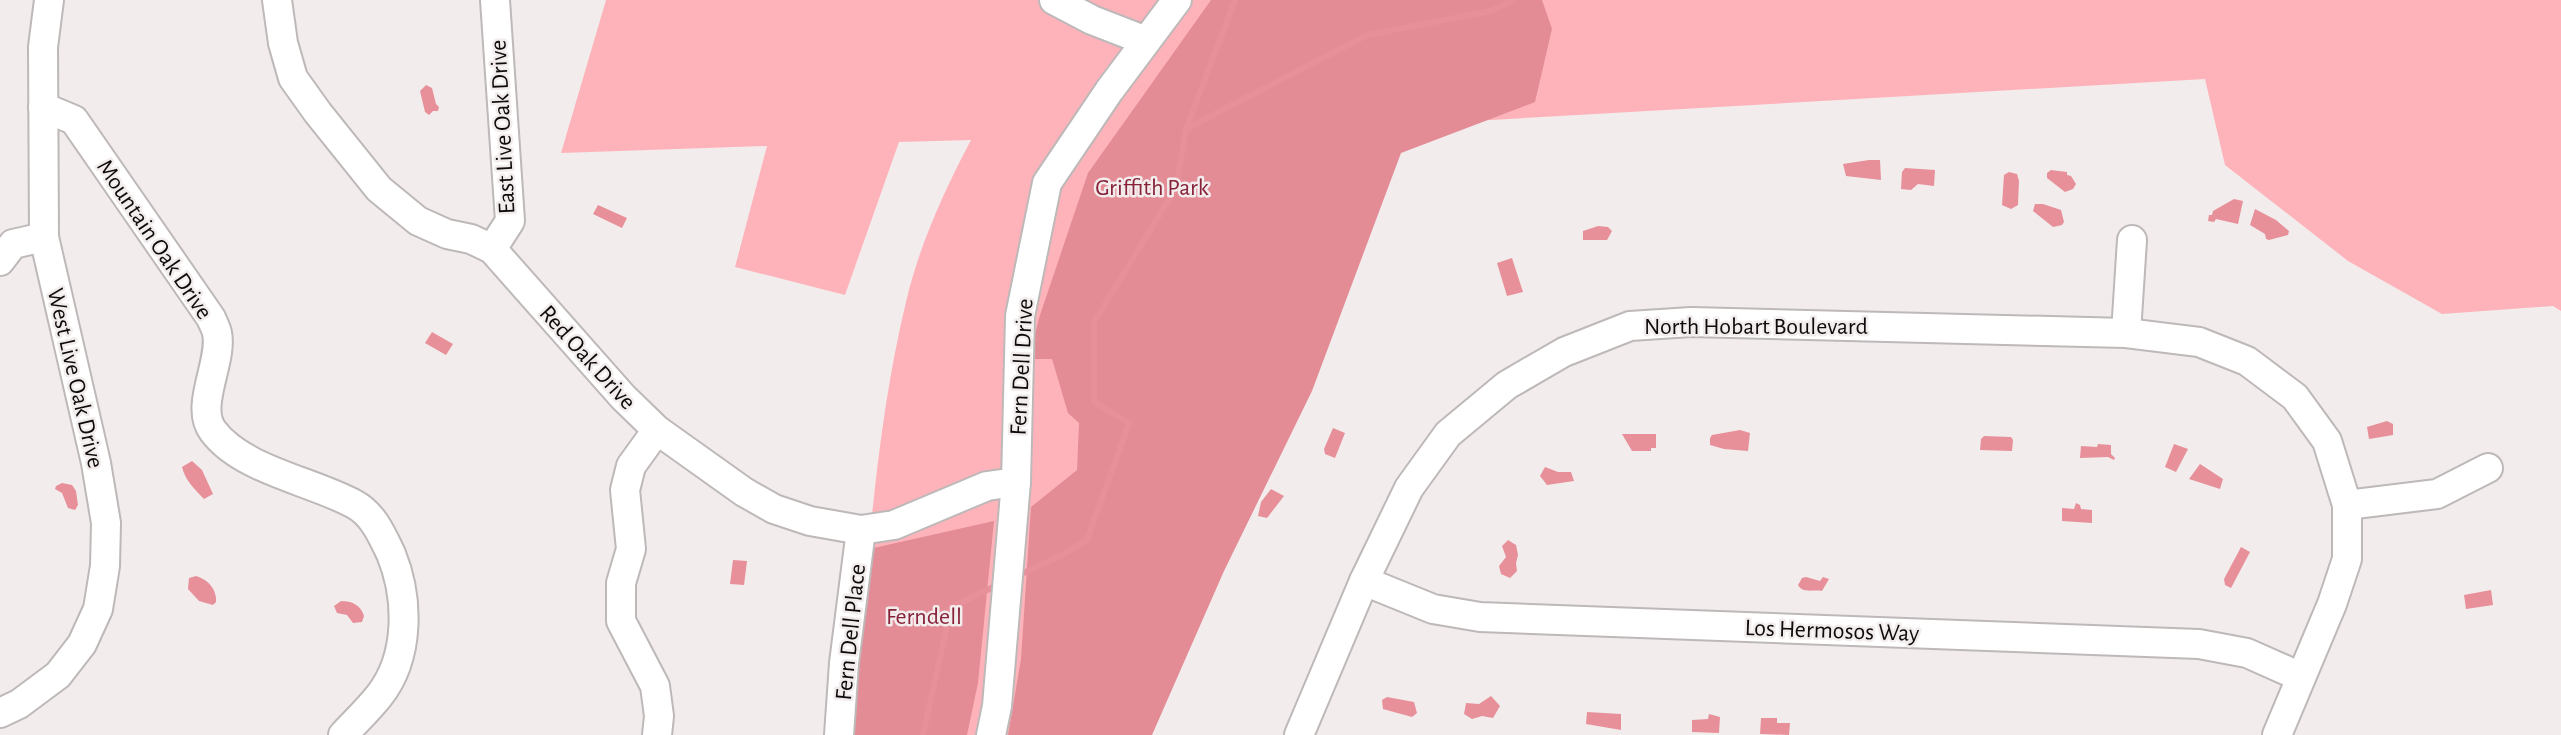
<svg xmlns="http://www.w3.org/2000/svg" width="2561" height="735" font-family="'Alegreya Sans',sans-serif">
	<style>
		.green { fill: #feb3bb }
		.forest { fill: #e38c96 }
		.water { fill: #e7909a }
		.lines { fill: none; stroke-linecap: round; stroke-linejoin: round }
		.stream { stroke: #e7909a; stroke-width: 6 }
		.minor-casing { stroke: #beb8b8; stroke-width: 32 }
		.minor { stroke: #fff; stroke-width: 28 }
		.labels { text-anchor: middle; stroke-width: 5; stroke-linejoin: round; paint-order: stroke }
		.street-label { font-size: 24px; fill: #0d0b0b; stroke: #f2ecec }
		.park-label { font-size: 24px; fill: #872239; stroke: #f2ecec }
	</style>
	<rect width="100%" height="100%" fill="#f2ecec"/>
	<path class="green" d="M606,0H2561V311L2553,306L2442,314L2348,261L2225,165L2205,79L1386,126L1101,735H851C867,591 872,443 906,302C919,246 944,191 971,140L899,142L845,295L735,267L767,146L561,153Z"/>
	<g class="forest">
		<polygon points="1211,0 1542,0 1552,29 1535,102 1401,153 1312,391 1224,571 1152,735 1008,735 1021,659 1031,507 1077,470 1079,423 1068,413 1052,359 1029,359 1039,318 1088,173"/>
		<polygon points="994,521 978,683 967,735 851,735 869,549"/>
	</g>
	<g class="water">
		<polygon points="426,85 432,88 436,104 439,107 438,111 433,111 429,115 425,112 420,91"/>
		<polygon points="1869,160 1880,160 1881,180 1846,176 1843,164"/>
		<polygon points="1905,168 1935,170 1934,186 1918,184 1911,190 1901,189 1902,172"/>
		<polygon points="2051,170 2067,172 2067,175 2071,176 2076,184 2073,189 2065,192 2047,178 2047,173"/>
		<polygon points="2009,172 2017,174 2019,181 2018,205 2011,209 2002,205 2004,175"/>
		<polygon points="2234,199 2243,201 2238,224 2216,219 2214,222 2208,221 2209,215 2212,215 2213,211"/>
		<polygon points="2035,204 2043,204 2061,210 2064,222 2062,225 2053,227 2033,211"/>
		<polygon points="598,205 627,218 622,228 593,214"/>
		<polygon points="2255,209 2276,220 2289,231 2288,235 2269,240 2266,239 2265,234 2250,225"/>
		<polygon points="1598,226 1608,227 1612,231 1607,240 1583,240 1583,231"/>
		<polygon points="1512,258 1523,292 1507,296 1497,263"/>
		<polygon points="432,332 453,344 446,355 425,343"/>
		<polygon points="2387,421 2393,424 2393,435 2369,439 2367,427"/>
		<polygon points="1333,428 1345,433 1335,458 1325,454 1324,449"/>
		<polygon points="1740,430 1750,433 1748,451 1724,449 1710,445 1710,438 1712,435"/>
		<polygon points="1622,434 1656,434 1656,448 1651,448 1651,451 1632,451"/>
		<polygon points="1984,436 2011,437 2013,440 2012,451 1980,450 1981,439"/>
		<polygon points="2098,444 2111,445 2111,454 2115,458 2114,460 2108,457 2080,458 2081,446 2097,447"/>
		<polygon points="2174,444 2188,449 2176,472 2165,467"/>
		<path d="M192,461L202,470L213,494L204,499C195,490 185,480 182,467Z"/>
		<polygon points="2200,464 2223,479 2220,489 2189,479"/>
		<polygon points="1545,467 1558,472 1571,472 1574,481 1547,485 1540,476"/>
		<polygon points="62,483 72,485 76,491 78,505 75,510 68,508 62,493 55,489 56,486"/>
		<polygon points="1271,489 1284,496 1267,518 1258,516 1261,502"/>
		<polygon points="2076,503 2080,505 2081,509 2092,510 2092,523 2062,521 2062,508 2074,509"/>
		<polygon points="1508,540 1516,545 1518,555 1516,563 1517,571 1510,578 1501,574 1499,566 1506,557 1502,546"/>
		<polygon points="2241,547 2250,552 2231,588 2225,585 2224,579"/>
		<polygon points="733,560 747,561 744,585 730,584"/>
		<path d="M196,576C207,579 217,589 216,602L213,605L199,601L188,589L189,578Z"/>
		<path d="M1806,577L1820,581L1823,577L1829,579L1822,591C1814,589 1803,594 1798,585L1802,578Z"/>
		<polygon points="2491,590 2493,605 2466,609 2464,595"/>
		<path d="M341,601C352,601 361,605 364,616L362,622L353,623L347,615L337,613L334,606Z"/>
		<polygon points="1491,696 1500,706 1493,718 1482,716 1472,719 1464,714 1466,703 1479,704"/>
		<polygon points="1387,697 1414,702 1417,713 1412,717 1383,709 1382,700"/>
		<polygon points="1587,712 1621,714 1621,730 1586,724"/>
		<polygon points="1709,714 1720,717 1719,733 1692,732 1692,720 1708,719"/>
		<polygon points="1761,718 1777,718 1777,723 1790,723 1789,735 1760,734"/>
	</g>
	<g class="lines">
		<g class="stream">
			<polyline points="1186,129 1367,35 1491,11 1513,0"/>
			<polyline points="1015,577 1062,555 1087,540 1129,423 1094,402 1094,322 1176,188 1186,129 1235,0"/>
			<polyline points="923,735 951,607 998,585"/>
		</g>
		<defs>
			<g id="minor">
				<polyline points="277,0 283,43 293,78 318,113 379,189 418,221 447,234 471,239 492,249 623,397 657,430 744,492 774,509 810,521 861,530 894,525 987,486 1016,482"/>
				<polyline points="1054,0 1092,20 1146,41"/>
				<path d="M43,107L74,120L211,318C213,323 216,328 217,333C223,362 194,406 213,431C242,470 312,481 354,504C373,514 382,535 391,554C409,598 410,657 379,696C368,710 355,722 343,735"/>
				<polyline points="492,249 510,221 495,0"/>
				<polyline points="0,261 13,244 44,237"/>
				<polyline points="2126,333 2132,240"/>
				<polyline points="657,430 631,466 625,490 631,549 621,583 621,621 655,686 659,716 657,735"/>
				<polyline points="2347,505 2437,494 2488,468"/>
				<polyline points="1364,581 1433,609 1480,617 2199,644 2247,653 2301,677"/>
				<polyline points="0,713 19,704 58,675 82,644 98,609 105,566 106,523 96,463 44,237 43,47 49,0"/>
				<polyline points="839,735 844,663 861,530"/>
				<polyline points="991,735 997,706 1016,482 1020,316 1047,183 1109,91 1177,0"/>
				<polyline points="1299,735 1364,581 1409,488 1448,434 1507,385 1564,352 1630,326 1691,322 2126,333 2199,342 2247,361 2295,397 2327,441 2347,505 2347,559 2332,604 2277,735"/>
			</g>
		</defs>
		<use href="#minor" class="minor-casing"/>
		<use href="#minor" class="minor"/>
	</g>
	<g class="labels">
		<g class="street-label">
			<text transform="translate(502 127) rotate(-93)" y="8">East Live Oak Drive</text>
			<text transform="translate(155 239) rotate(56)" y="8">Mountain Oak Drive</text>
			<text x="1756" y="334">North Hobart Boulevard</text>
			<text transform="translate(588 357) rotate(48)" y="8">Red Oak Drive</text>
			<text transform="translate(1021 367) rotate(-87)" y="8">Fern Dell Drive</text>
			<text transform="translate(76 378) rotate(77)" y="8">West Live Oak Drive</text>
			<text transform="translate(1832 630) rotate(2)" y="8">Los Hermosos Way</text>
			<text transform="translate(850 632) rotate(-84)" y="8">Fern Dell Place</text>
		</g>
		<g class="park-label">
			<text x="1152" y="195">Griffith Park</text>
			<text x="924" y="624">Ferndell</text>
		</g>
	</g>
</svg>
